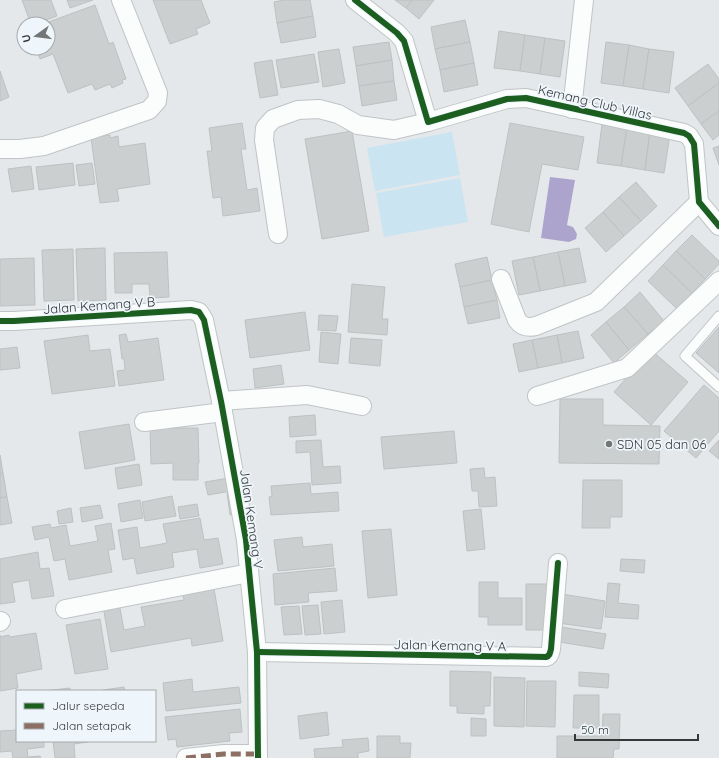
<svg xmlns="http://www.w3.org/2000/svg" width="719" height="758" font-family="Quicksand,sans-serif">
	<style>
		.green { fill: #cbe4f1 }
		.water { fill: #ada4ce }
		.building { fill: #cccfd0; stroke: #bec1c2 }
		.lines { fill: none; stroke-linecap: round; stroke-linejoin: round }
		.lane-casing { stroke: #c1c4c6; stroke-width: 11 }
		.street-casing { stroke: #c1c4c6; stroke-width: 20 }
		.lane { stroke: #fbfcfc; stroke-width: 9 }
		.street { stroke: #fbfcfc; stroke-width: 18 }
		.quiet { stroke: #8d6e63; stroke-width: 5; stroke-dasharray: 10 5; stroke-linecap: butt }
		.cycleway-casing { stroke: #eef6fb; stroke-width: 8 }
		.cycleway { stroke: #1b5e20; stroke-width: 6 }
		.poi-dot { fill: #727677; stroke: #eef6fb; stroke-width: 1.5 }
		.labels { text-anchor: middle; stroke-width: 3.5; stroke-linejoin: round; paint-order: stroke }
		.street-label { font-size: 13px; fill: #353839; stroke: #eef6fb }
		.poi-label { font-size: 13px; fill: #353839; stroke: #eef6fb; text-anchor: start }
	</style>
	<rect width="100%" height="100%" fill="#e4e8ea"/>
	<g class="green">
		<polygon points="452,132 460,175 375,191 367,148"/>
		<polygon points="460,178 468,222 384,237 376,193"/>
	</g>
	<polygon class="water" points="550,177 575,180 567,225 573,227 577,234 576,239 569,242 541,238"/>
	<g class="building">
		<polygon points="22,0 51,0 57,16 35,24 31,24"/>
		<polygon points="67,0 93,0 70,8"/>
		<polygon points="153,0 201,0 210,23 196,29 198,34 170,44"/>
		<polygon points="284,0 310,0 313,16 277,23 274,2"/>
		<polygon points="395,0 412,0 406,8"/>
		<polygon points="412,0 434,0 419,19 406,8"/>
		<polygon points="95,5 109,44 113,42 126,79 122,80 123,83 112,88 110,84 95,90 92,84 68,93 53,54 40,59 36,48 48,48 48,24 43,24"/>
		<polygon points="313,16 316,37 281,43 277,23"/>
		<polygon points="465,20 470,42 435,49 431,27"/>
		<polygon points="499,31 525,35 520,71 494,68"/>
		<polygon points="525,35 545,38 540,74 520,71"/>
		<polygon points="545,38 565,41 560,77 540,74"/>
		<polygon points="389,42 392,60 356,66 353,47"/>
		<polygon points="470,42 474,63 440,70 435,49"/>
		<polygon points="606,42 629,45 623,86 601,83"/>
		<polygon points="629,45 649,49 643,89 623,86"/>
		<polygon points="339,49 345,83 323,87 318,52"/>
		<polygon points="649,49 674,52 669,93 643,89"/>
		<polygon points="314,54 319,82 281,88 276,60"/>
		<polygon points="272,60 278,95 260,98 254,63"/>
		<polygon points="392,60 394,81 359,86 356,66"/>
		<polygon points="474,63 478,85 444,92 440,70"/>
		<polygon points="708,64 719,79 719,83 688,106 675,88"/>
		<polygon points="0,71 9,97 0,101"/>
		<polygon points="394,81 397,100 362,106 359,86"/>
		<polygon points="719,83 719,111 701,124 688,106"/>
		<polygon points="719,111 719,135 713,140 701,124"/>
		<polygon points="242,123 246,149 241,149 247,190 257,188 260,211 223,216 221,197 213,198 207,151 212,151 209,128"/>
		<polygon points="510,123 584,137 578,170 542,164 529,232 491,224"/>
		<polygon points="602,124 627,127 621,166 597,163"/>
		<polygon points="627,127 650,131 645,170 621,166"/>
		<polygon points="352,131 369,231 322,239 305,139"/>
		<polygon points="650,131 670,134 664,173 645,170"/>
		<polygon points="110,135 110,138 118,136 119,147 145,143 150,184 117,189 119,201 100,203 91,138"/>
		<polygon points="719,146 719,165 713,148"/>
		<polygon points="73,163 75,185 39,190 36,167"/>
		<polygon points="92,163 95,184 79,186 76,165"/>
		<polygon points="31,166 34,189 12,192 8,169"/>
		<polygon points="636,182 657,206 641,221 619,197"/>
		<polygon points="619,197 641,221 624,236 603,212"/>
		<polygon points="603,212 624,236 606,252 585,228"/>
		<polygon points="692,235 719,261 719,264 705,279 676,251"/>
		<polygon points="105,248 106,300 78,301 76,249"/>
		<polygon points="579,248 586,282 565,286 558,252"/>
		<polygon points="73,249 74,300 44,301 42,250"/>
		<polygon points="676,251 705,279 692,293 663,265"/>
		<polygon points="167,252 169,297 150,298 149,284 132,284 132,293 115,293 114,253"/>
		<polygon points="558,252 565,286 540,291 533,257"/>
		<polygon points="487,257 492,280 460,287 455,264"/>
		<polygon points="533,257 540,291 519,295 512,261"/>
		<polygon points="34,258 35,305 0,306 0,259"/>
		<polygon points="663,265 692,293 677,309 648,281"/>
		<polygon points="492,280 497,300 464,307 460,287"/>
		<polygon points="352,284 385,287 382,319 388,319 387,335 348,332"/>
		<polygon points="640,292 664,321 648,334 624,307"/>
		<polygon points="497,300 500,318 468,324 464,307"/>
		<polygon points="624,307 648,334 629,350 606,322"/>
		<polygon points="305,312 310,350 250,358 245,320"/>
		<polygon points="319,315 338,316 336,331 318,330"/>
		<polygon points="606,322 629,350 614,363 591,335"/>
		<polygon points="719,327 719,373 696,353"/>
		<polygon points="578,331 584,358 562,363 557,335"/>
		<polygon points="321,332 341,334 338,364 319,362"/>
		<polygon points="126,334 128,342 158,338 164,380 119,386 117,371 125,370 124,359 122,359 119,335"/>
		<polygon points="88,335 90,351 110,349 115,386 52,394 44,341"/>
		<polygon points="557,335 562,363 538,368 532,340"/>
		<polygon points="351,338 382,340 380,366 349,363"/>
		<polygon points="532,340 538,368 519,372 513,344"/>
		<polygon points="17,347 20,368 0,370 0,349"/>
		<polygon points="651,350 688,382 651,425 614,392"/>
		<polygon points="281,365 284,384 255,388 253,369"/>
		<polygon points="704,385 719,398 719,431 696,458 664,431"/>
		<polygon points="560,399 603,399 603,425 660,426 659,464 559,463"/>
		<polygon points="315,415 316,435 290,437 289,417"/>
		<polygon points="129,424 135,460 85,469 79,432"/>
		<polygon points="150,428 198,428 199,463 198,463 198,480 173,480 173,463 151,464"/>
		<polygon points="454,431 457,463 384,469 381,437"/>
		<polygon points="321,440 323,467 340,466 341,483 312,485 310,452 296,453 296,441"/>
		<polygon points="719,440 719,459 709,451"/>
		<polygon points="0,455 3,473 0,474"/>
		<polygon points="139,464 142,485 118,489 115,468"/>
		<polygon points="484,468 485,478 495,477 497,506 479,507 478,491 472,491 470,469"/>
		<polygon points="3,473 7,497 0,498 0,474"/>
		<polygon points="229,478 231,491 208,495 205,482"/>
		<polygon points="583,480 622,480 622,517 610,517 610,528 582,528"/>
		<polygon points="310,483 311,494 338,492 339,511 271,515 269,497 272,496 271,486"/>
		<polygon points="236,492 239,514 230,515 227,493"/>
		<polygon points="172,496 176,516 145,521 142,502"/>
		<polygon points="7,497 12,523 0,525 0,498"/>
		<polygon points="140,500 143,518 121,522 118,504"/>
		<polygon points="197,504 199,516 180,519 178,507"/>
		<polygon points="100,505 103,518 82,522 80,508"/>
		<polygon points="71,508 73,522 59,524 57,511"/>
		<polygon points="481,509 485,549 467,551 463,511"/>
		<polygon points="200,518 204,540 218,538 223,564 200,568 197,549 172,553 174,567 137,574 134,558 123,560 118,530 137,527 140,548 167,543 163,524"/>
		<polygon points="111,523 115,549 108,550 112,572 69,580 65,559 54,561 49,537 35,540 32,527 50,524 51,528 66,525 70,546 98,541 95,526"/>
		<polygon points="391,529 397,595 368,598 362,531"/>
		<polygon points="302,537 303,547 332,544 334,566 278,571 274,540"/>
		<polygon points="38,552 40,569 49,568 54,596 32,599 29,580 12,583 15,602 0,604 0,559"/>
		<polygon points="621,559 645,560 644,573 620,571"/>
		<polygon points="335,568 337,591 308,593 309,602 275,605 273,574"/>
		<polygon points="479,582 498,582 498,598 522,598 522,625 488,625 488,617 479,617"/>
		<polygon points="213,583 223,641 192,646 191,638 111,652 103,606 119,603 124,630 145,626 141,607 184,600 182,589"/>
		<polygon points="608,583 620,584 618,603 639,605 638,619 605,617"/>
		<polygon points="526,584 548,584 547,630 526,630"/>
		<polygon points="562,594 605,601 601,629 558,623"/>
		<polygon points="342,600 345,632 324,634 321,602"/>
		<polygon points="318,605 321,634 305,635 302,606"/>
		<polygon points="299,606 302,634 284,635 281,607"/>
		<polygon points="100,619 108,669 75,674 66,625"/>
		<polygon points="561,627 606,634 603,649 559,642"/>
		<polygon points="36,633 42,669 16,674 18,688 0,691 0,635 0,637 9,635 10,637"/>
		<polygon points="450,671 491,672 490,706 484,706 484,714 457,713 457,706 450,706"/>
		<polygon points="579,672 609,674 608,688 579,686"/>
		<polygon points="494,677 525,678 524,727 494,726"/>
		<polygon points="192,679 193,692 239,687 241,703 166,711 163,683"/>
		<polygon points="527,681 556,681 555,727 526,726"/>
		<polygon points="124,687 125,691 103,691 103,690"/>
		<polygon points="70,688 70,691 44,691"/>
		<polygon points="574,695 599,695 599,728 573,728"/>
		<polygon points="240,709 242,732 229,733 230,741 177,747 176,739 168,740 165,717"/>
		<polygon points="327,712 329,735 300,739 298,716"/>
		<polygon points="603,714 620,714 619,749 614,749 613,758 557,758 557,736 602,736"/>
		<polygon points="471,718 486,719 486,736 471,736"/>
		<polygon points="17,730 17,741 44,741 44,747 27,749 28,757 40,756 41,758 13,758 12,751 0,752 0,731"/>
		<polygon points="377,736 400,736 400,743 411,743 410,758 377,758"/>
		<polygon points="368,738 369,751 358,753 358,758 315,758 314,749 343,747 342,740"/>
		<polygon points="53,741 87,741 88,742 74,744 75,758 55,758"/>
	</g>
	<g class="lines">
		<defs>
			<polyline id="lane" points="719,316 685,356 719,387"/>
			<g id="street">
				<polyline points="355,0 397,33 404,41 428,122 507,99 526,98 684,133 689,136 694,144 699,202 719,226"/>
				<polyline points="572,109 584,0"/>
				<polyline points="0,149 20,149 44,146 149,110 157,101 158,93 121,0"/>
				<polyline points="278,234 264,140 265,128 273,119 298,110 319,109 338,114 358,125 394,130 428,122"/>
				<path d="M501,279L517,320C522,327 528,328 536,326L596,302L699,202"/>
				<polyline points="0,321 14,321 191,310 199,312 204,320 221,401 246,540 257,652 258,758"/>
				<polyline points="537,396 627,368 719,281"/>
				<polyline points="221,401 307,395 362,406"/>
				<polyline points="144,422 223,412"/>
				<polyline points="65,609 249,573"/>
				<polyline points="0,622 1,621"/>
				<path d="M257,652L546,657C550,656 550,653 551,649L558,563"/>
				<polyline points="186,758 224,754 258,754"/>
			</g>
		</defs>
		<use href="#lane" class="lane-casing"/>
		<use href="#street" class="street-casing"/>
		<use href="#lane" class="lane"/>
		<use href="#street" class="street"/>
		<polyline class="quiet" points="186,758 224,754 258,754"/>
		<defs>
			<g id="cycleway">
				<polyline points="355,0 397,33 404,41 428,122 507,99 526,98 684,133 689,136 694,144 699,202 719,226"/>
				<polyline points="0,321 14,321 191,310 199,312 204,320 221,401 246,540 257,652 258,758"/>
				<path d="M257,652L546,657C550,656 550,653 551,649L558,563"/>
			</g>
		</defs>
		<use href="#cycleway" class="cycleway-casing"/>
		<use href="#cycleway" class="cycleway"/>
	</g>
	<circle class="poi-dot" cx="609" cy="444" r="4"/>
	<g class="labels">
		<g class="street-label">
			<text transform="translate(595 102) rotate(13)" y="5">Kemang Club Villas</text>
			<text transform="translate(99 305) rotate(-4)" y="5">Jalan Kemang V B</text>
			<text transform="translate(252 519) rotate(82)" y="5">Jalan Kemang V</text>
			<text transform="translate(450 645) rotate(1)" y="5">Jalan Kemang V A</text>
		</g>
		<g class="poi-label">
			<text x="617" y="449">SDN 05 dan 06</text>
		</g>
	</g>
	<rect x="16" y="690" width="140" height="52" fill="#eef6fb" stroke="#a4aaad"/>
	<rect x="24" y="703" width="20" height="6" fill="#1b5e20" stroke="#a4aaad"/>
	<text x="52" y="710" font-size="12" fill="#353839">Jalur sepeda</text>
	<rect x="24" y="723" width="20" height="6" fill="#8d6e63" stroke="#a4aaad"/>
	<text x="52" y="730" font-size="12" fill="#353839">Jalan setapak</text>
	<g transform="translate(36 36) rotate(256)"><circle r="19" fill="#eef6fb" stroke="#a4aaad"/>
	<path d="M0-3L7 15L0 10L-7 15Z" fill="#727677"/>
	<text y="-6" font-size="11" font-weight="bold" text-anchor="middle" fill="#353839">U</text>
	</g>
	<path d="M575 734v6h123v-6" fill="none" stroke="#353839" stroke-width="2"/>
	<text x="581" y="734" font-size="12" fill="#353839" stroke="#eef6fb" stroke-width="3" paint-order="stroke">50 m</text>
</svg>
